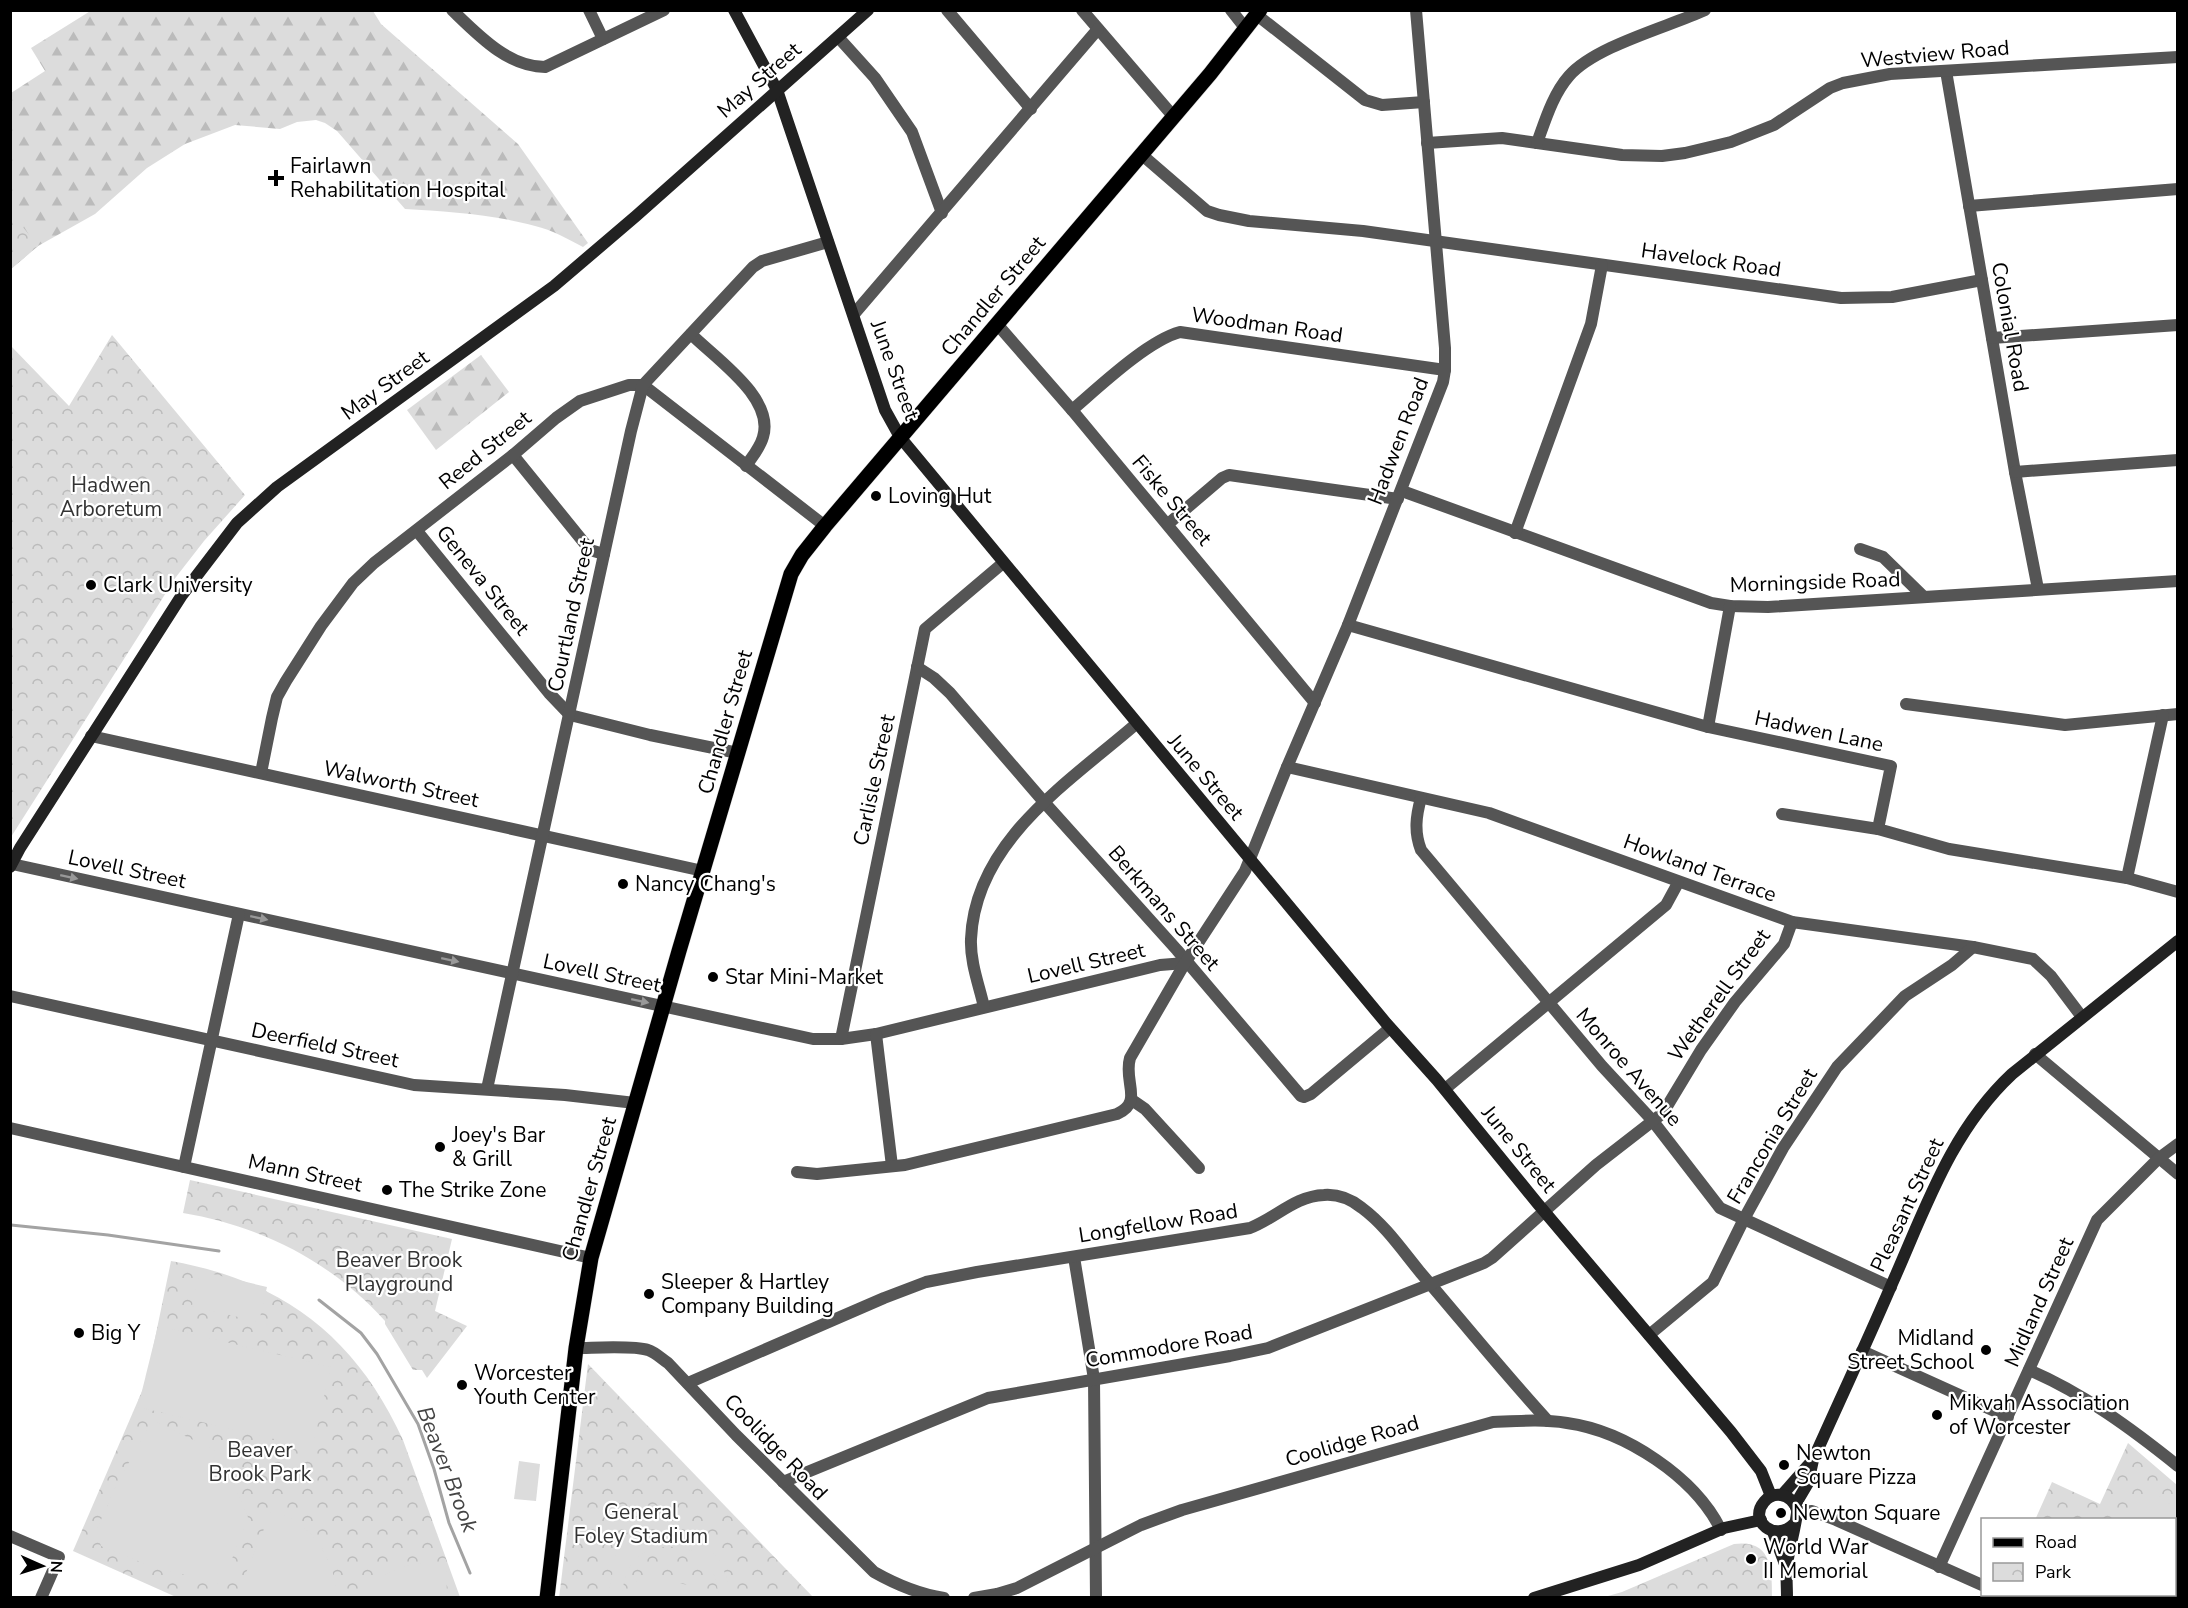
<svg xmlns="http://www.w3.org/2000/svg" width="2188" height="1608" font-family="'Nunito Sans',sans-serif">
	<style>
		.forest { fill: url(#forest-firs) }
		.park { fill: url(#park-crowns) }
		.pitch { fill: #dcdcdc }
		.lines { fill: none; stroke-linecap: round; stroke-linejoin: round }
		.stream { stroke: #a3a3a3; stroke-width: 3 }
		.primary-casing { stroke: #dbdbdb; stroke-width: 16 }
		.street { stroke: #555; stroke-width: 12 }
		.secondary { stroke: #222; stroke-width: 12 }
		.primary { stroke: #000; stroke-width: 15 }
		.oneway { fill: #999 }
		.poi-dot { fill: #000; stroke: #fff; stroke-width: 2 }
		.labels { text-anchor: middle; stroke-width: 4.5; stroke-linejoin: round; paint-order: stroke }
		.street-label { font-size: 21px; fill: #000; stroke: #fff }
		.poi-label { font-size: 21px; fill: #000; stroke: #fff; text-anchor: start }
		.park-label { font-size: 21px; fill: #333; stroke: #fff }
		.water-label { font-size: 22px; font-style: italic; fill: #444; stroke: #fff }
	</style>
	<defs>
		<pattern id="forest-firs" width="22" height="20" patternUnits="userSpaceOnUse" patternTransform="scale(1.5)"><rect width="22" height="20" fill="#dcdcdc"/><path d="M5 1l3.5 6h-7zM16 11l3.5 6h-7z" fill="#bbb"/></pattern>
		<pattern id="park-crowns" width="20" height="18" patternUnits="userSpaceOnUse" patternTransform="scale(1.5)"><rect width="20" height="18" fill="#dcdcdc"/><path d="M2 6a3 3 0 1 1 6 0M12 15a3 3 0 1 1 6 0" fill="none" stroke="#bbb"/></pattern>
	</defs>
	<rect width="100%" height="100%" fill="#fff"/>
	<g class="forest">
		<path d="M92,10L373,11L381,24L518,144L588,243L583,247C568,239 552,230 535,226C496,215 446,211 405,209L337,131L325,123L316,120L297,122L280,129L235,125L185,144L147,168L95,214L38,246L11,269V93L45,71L31,48Z"/>
		<polygon points="481,355 509,392 436,450 407,410"/>
	</g>
	<g class="park">
		<polygon points="11,212 38,246 11,269 10,269"/>
		<polygon points="112,335 245,495 204,541 176,577 11,837 11,346 69,406"/>
		<path d="M190,1180L452,1239L435,1311L467,1326L427,1378L422,1370H413L385,1324V1321C332,1262 261,1226 183,1213Z"/>
		<path d="M171,1261C283,1281 356,1337 403,1440L460,1597H176L73,1551L146,1382Z"/>
		<polygon points="588,1364 813,1597 559,1598"/>
		<polygon points="2128,1443 2177,1485 2177,1597 2044,1598 2038,1595 2174,1594 2174,1520 2035,1520 2052,1482 2100,1504"/>
		<path d="M1734,1544C1772,1539 1772,1570 1772,1597L1601,1598L1622,1592Z"/>
	</g>
	<g class="pitch">
		<polygon points="200,1271 267,1287 259,1322 192,1306"/>
		<polygon points="158,1326 331,1367 312,1448 138,1407"/>
		<polygon points="152,1420 220,1453 248,1517 222,1585 148,1565 101,1546 96,1531 115,1488"/>
		<polygon points="519,1461 540,1464 536,1501 514,1499"/>
		<polygon points="2150,1489 2177,1510 2177,1597 2093,1597 2094,1594 2174,1594 2174,1520 2125,1519 2128,1514"/>
		<path d="M271,1512C311,1519 335,1559 337,1597H236Z"/>
		<path d="M620,1533C628,1534 639,1538 648,1538C658,1537 669,1533 680,1534C712,1538 728,1568 730,1597H719C716,1565 699,1545 665,1547C654,1547 644,1551 636,1559C625,1569 624,1584 621,1597H608Z"/>
		<path d="M430,1562L446,1564L447,1597H358C376,1574 401,1565 430,1562Z"/>
		<polygon points="638,1575 708,1589 706,1597 633,1597"/>
	</g>
	<g class="lines">
		<g class="stream">
			<polyline points="11,1225 108,1235 219,1251"/>
			<polyline points="319,1300 361,1333 377,1354 418,1424 434,1469 449,1523 470,1573"/>
		</g>
		<defs>
			<polyline id="primary" points="547,1598 576,1348 591,1258 679,951 791,574 802,555 825,526 1210,74 1260,10"/>
		</defs>
		<use href="#primary" class="primary-casing"/>
		<g class="street">
			<path d="M452,10C478,35 508,67 545,67L664,10"/>
			<polyline points="589,10 603,39"/>
			<polyline points="947,10 1031,109"/>
			<polyline points="1082,10 1173,116"/>
			<polyline points="1231,10 1246,29"/>
			<polyline points="1257,15 1365,100 1382,105 1424,102"/>
			<polyline points="838,37 875,78 912,132 942,213"/>
			<polyline points="1946,71 2015,472 2038,589"/>
			<polyline points="1427,143 1502,138 1622,155 1662,156 1685,153 1731,142 1774,125 1830,88 1843,83 1890,74 2178,57"/>
			<path d="M1537,143C1545,121 1553,94 1569,76C1595,46 1668,27 1705,10"/>
			<polyline points="1141,154 1207,211 1219,215 1249,221 1363,231 1841,298 1892,297 1982,280"/>
			<polyline points="1969,206 2178,189"/>
			<polyline points="854,314 1098,29"/>
			<polyline points="997,324 1072,410 1315,703"/>
			<path d="M691,334C716,359 775,398 763,437C760,448 752,457 746,466"/>
			<polyline points="1992,338 2178,325"/>
			<path d="M1072,410C1099,387 1147,341 1180,332L1445,370"/>
			<polyline points="513,455 590,550 604,554"/>
			<polyline points="2015,472 2178,460"/>
			<polyline points="1402,491 1711,603 1730,606 1768,607 2178,581"/>
			<polyline points="1168,524 1222,478 1229,475 1398,499"/>
			<polyline points="417,531 549,693 570,715 650,735 738,753"/>
			<polyline points="1515,533 1591,324 1602,265"/>
			<polyline points="1860,549 1883,557 1924,597"/>
			<polyline points="1730,606 1708,727 1891,766 1878,829 1949,849 2127,878 2178,892"/>
			<polyline points="1348,625 1708,727"/>
			<polyline points="917,667 934,678 950,693 1044,802 1177,950 1301,1096 1304,1097 1311,1094 1390,1028"/>
			<polyline points="1906,704 2065,725 2178,714"/>
			<polyline points="91,736 703,871"/>
			<polyline points="1287,767 1489,813 1792,922 1973,947 2033,959 2051,976 2082,1017"/>
			<polyline points="261,773 272,718 277,697 286,681 321,626 353,583 374,563 513,455 556,418 580,401 629,385 643,385 825,526"/>
			<path d="M1421,798C1416,816 1414,832 1421,850L1602,1066L1652,1120L1720,1208L1891,1287"/>
			<polyline points="1782,814 1878,829"/>
			<polyline points="12,864 813,1039 841,1039 876,1034 1160,965 1185,963"/>
			<polyline points="2127,878 2163,715"/>
			<polyline points="10,996 414,1085 565,1095 635,1103"/>
			<path d="M984,1007C979,985 970,962 971,939C975,841 1069,782 1136,724"/>
			<polyline points="876,1034 892,1166"/>
			<polyline points="841,1039 925,629 1003,563"/>
			<polyline points="2035,1054 2178,1174"/>
			<polyline points="487,1089 631,431 643,385 753,267 762,261 828,242"/>
			<polyline points="1445,1089 1666,905 1678,883"/>
			<polyline points="1132,1100 1145,1109 1199,1168"/>
			<polyline points="10,1128 591,1258"/>
			<polyline points="184,1167 239,914"/>
			<path d="M797,1172L817,1174L905,1165L1117,1114C1144,1102 1123,1082 1130,1058L1185,963L1245,871L1287,767L1348,625L1443,382L1445,370V348L1416,10"/>
			<polyline points="1074,1257 1094,1379 1096,1598"/>
			<polyline points="1649,1335 1713,1282 1744,1219 1783,1148 1837,1067 1905,996 1952,965 1973,947"/>
			<path d="M576,1348C593,1348 633,1345 648,1350C655,1352 662,1359 668,1363L736,1435L874,1572C897,1585 918,1594 944,1598"/>
			<polyline points="1862,1351 2008,1417"/>
			<path d="M2029,1370C2083,1393 2132,1429 2178,1466"/>
			<path d="M688,1383L884,1298L926,1282L977,1272L1250,1228C1276,1218 1295,1196 1324,1195C1338,1194 1352,1200 1362,1208C1385,1225 1402,1250 1420,1272C1463,1322 1504,1373 1548,1421"/>
			<polyline points="783,1482 988,1398 1230,1356 1268,1348 1484,1263 1492,1258 1596,1165 1663,1113 1701,1050 1735,1002 1784,944 1792,922"/>
			<polyline points="1797,1513 1812,1511 1836,1520 1982,1585"/>
			<polyline points="10,1536 59,1557 41,1598"/>
			<polyline points="1939,1567 2097,1220 2159,1158 2178,1144"/>
			<polyline points="2005,1594 2012,1598"/>
			<path d="M974,1598L997,1594L1017,1588L1141,1525L1182,1510L1493,1422C1518,1421 1542,1419 1567,1423C1625,1431 1695,1477 1721,1530"/>
		</g>
		<g class="secondary">
			<polyline points="734,10 777,90 885,410 900,437 1386,1023 1437,1080 1538,1204 1731,1432 1761,1471 1771,1496"/>
			<polyline points="10,867 20,848 182,595 237,523 277,487 554,286 636,216 868,10"/>
			<polyline points="1782,1495 1812,1461"/>
			<path d="M1795,1505L1808,1483L1813,1460C1839,1402 1866,1344 1891,1286C1925,1210 1950,1132 2012,1074L2178,941"/>
			<polyline points="1773,1532 1786,1567"/>
			<polyline points="1534,1598 1639,1565 1724,1528 1761,1520"/>
			<path d="M1787,1598C1787,1587 1786,1575 1787,1565C1788,1553 1798,1518 1797,1510C1795,1502 1788,1496 1781,1495C1774,1494 1768,1497 1764,1502C1748,1521 1775,1543 1794,1524"/>
		</g>
		<use href="#primary" class="primary"/>
	</g>
	<defs><path id="oneway-solid" d="M-6-.8H1V-3.2L6.5 0L1 3.2V.8H-6Z" transform="scale(1.5)"/></defs>
	<g class="oneway">
		<use href="#oneway-solid" transform="translate(69 877) rotate(12)"/>
		<use href="#oneway-solid" transform="translate(259 918) rotate(12)"/>
		<use href="#oneway-solid" transform="translate(450 960) rotate(12)"/>
		<use href="#oneway-solid" transform="translate(640 1001) rotate(12)"/>
	</g>
	<g class="poi-dot">
		<path d="M273 169h6v6h6v6h-6v6h-6v-6h-6v-6h6z"/>
		<circle cx="876" cy="496" r="6"/>
		<circle cx="91" cy="585" r="6"/>
		<circle cx="623" cy="884" r="6"/>
		<circle cx="713" cy="977" r="6"/>
		<circle cx="440" cy="1147" r="6"/>
		<circle cx="387" cy="1190" r="6"/>
		<circle cx="649" cy="1294" r="6"/>
		<circle cx="79" cy="1333" r="6"/>
		<circle cx="1986" cy="1350" r="6"/>
		<circle cx="462" cy="1385" r="6"/>
		<circle cx="1937" cy="1415" r="6"/>
		<circle cx="1784" cy="1465" r="6"/>
		<circle cx="1781" cy="1513" r="6"/>
		<circle cx="1751" cy="1559" r="6"/>
	</g>
	<g class="labels">
		<g class="street-label">
			<text transform="translate(1935 54) rotate(-5)" y="7">Westview Road</text>
			<text transform="translate(759 80) rotate(-41)" y="7">May Street</text>
			<text transform="translate(1711 260) rotate(8)" y="7">Havelock Road</text>
			<text transform="translate(993 296) rotate(-50)" y="7">Chandler Street</text>
			<text transform="translate(1267 325) rotate(8)" y="7">Woodman Road</text>
			<text transform="translate(2010 327) rotate(80)" y="7">Colonial Road</text>
			<text transform="translate(895 370) rotate(70)" y="7">June Street</text>
			<text transform="translate(385 385) rotate(-36)" y="7">May Street</text>
			<text transform="translate(1398 441) rotate(-69)" y="7">Hadwen Road</text>
			<text transform="translate(485 450) rotate(-39)" y="7">Reed Street</text>
			<text transform="translate(1172 500) rotate(50)" y="7">Fiske Street</text>
			<text transform="translate(483 580) rotate(51)" y="7">Geneva Street</text>
			<text transform="translate(1815 582) rotate(-2)" y="7">Morningside Road</text>
			<text transform="translate(571 615) rotate(-78)" y="7">Courtland Street</text>
			<text transform="translate(725 722) rotate(-74)" y="7">Chandler Street</text>
			<text transform="translate(1819 731) rotate(12)" y="7">Hadwen Lane</text>
			<text transform="translate(1206 777) rotate(50)" y="7">June Street</text>
			<text transform="translate(874 780) rotate(-78)" y="7">Carlisle Street</text>
			<text transform="translate(401 784) rotate(12)" y="7">Walworth Street</text>
			<text transform="translate(1700 868) rotate(20)" y="7">Howland Terrace</text>
			<text transform="translate(127 869) rotate(12)" y="7">Lovell Street</text>
			<text transform="translate(1164 908) rotate(49)" y="7">Berkmans Street</text>
			<text transform="translate(1086 963) rotate(-13)" y="7">Lovell Street</text>
			<text transform="translate(602 973) rotate(12)" y="7">Lovell Street</text>
			<text transform="translate(1719 995) rotate(-54)" y="7">Wetherell Street</text>
			<text transform="translate(325 1045) rotate(12)" y="7">Deerfield Street</text>
			<text transform="translate(1629 1067) rotate(49)" y="7">Monroe Avenue</text>
			<text transform="translate(1772 1136) rotate(-59)" y="7">Franconia Street</text>
			<text transform="translate(1519 1149) rotate(51)" y="7">June Street</text>
			<text transform="translate(305 1173) rotate(12)" y="7">Mann Street</text>
			<text transform="translate(589 1189) rotate(-74)" y="7">Chandler Street</text>
			<text transform="translate(1907 1205) rotate(-65)" y="7">Pleasant Street</text>
			<text transform="translate(1158 1223) rotate(-9)" y="7">Longfellow Road</text>
			<text transform="translate(2039 1302) rotate(-66)" y="7">Midland Street</text>
			<text transform="translate(1169 1346) rotate(-10)" y="7">Commodore Road</text>
			<text transform="translate(1352 1441) rotate(-16)" y="7">Coolidge Road</text>
			<text transform="translate(776 1447) rotate(46)" y="7">Coolidge Road</text>
		</g>
		<g class="poi-label">
			<text x="290" y="173">Fairlawn<tspan x="290" dy="24">Rehabilitation Hospital</tspan></text>
			<text x="888" y="503">Loving Hut</text>
			<text x="103" y="592">Clark University</text>
			<text x="635" y="891">Nancy Chang's</text>
			<text x="725" y="984">Star Mini-Market</text>
			<text x="452" y="1142">Joey's Bar<tspan x="452" dy="24">&amp; Grill</tspan></text>
			<text x="399" y="1197">The Strike Zone</text>
			<text x="661" y="1289">Sleeper &amp; Hartley<tspan x="661" dy="24">Company Building</tspan></text>
			<text x="91" y="1340">Big Y</text>
			<text x="1974" y="1345" text-anchor="end">Midland<tspan x="1974" dy="24">Street School</tspan></text>
			<text x="474" y="1380">Worcester<tspan x="474" dy="24">Youth Center</tspan></text>
			<text x="1949" y="1410">Mikvah Association<tspan x="1949" dy="24">of Worcester</tspan></text>
			<text x="1796" y="1460">Newton<tspan x="1796" dy="24">Square Pizza</tspan></text>
			<text x="1793" y="1520">Newton Square</text>
			<text x="1763" y="1554">World War<tspan x="1763" dy="24">II Memorial</tspan></text>
		</g>
		<g class="park-label">
			<text x="111" y="492">Hadwen<tspan x="111" dy="24">Arboretum</tspan></text>
			<text x="399" y="1267">Beaver Brook<tspan x="399" dy="24">Playground</tspan></text>
			<text x="260" y="1457">Beaver<tspan x="260" dy="24">Brook Park</tspan></text>
			<text x="641" y="1519">General<tspan x="641" dy="24">Foley Stadium</tspan></text>
		</g>
		<g class="water-label">
			<text transform="translate(448 1469) rotate(69)" y="8">Beaver Brook</text>
		</g>
	</g>
	<rect width="2188" height="1608" fill="none" stroke="#000000" stroke-width="24"/>
	<rect x="1981" y="1518" width="195" height="78" fill="#ffffff" stroke="#999999" stroke-width="1.5"/>
	<rect x="1993" y="1538" width="30" height="9" fill="#000000" stroke="#999999" stroke-width="1.5"/>
	<text x="2035" y="1548" font-size="18" fill="#000000">Road</text>
	<rect x="1993" y="1563" width="30" height="18" fill="url(#park-crowns)" stroke="#999999" stroke-width="1.5"/>
	<text x="2035" y="1578" font-size="18" fill="#000000">Park</text>
	<g transform="translate(42 1566) rotate(93)" stroke="#ffffff" stroke-width="4.5" paint-order="stroke">
	<path d="M0-4.5L10 22L0 15L-10 22Z" fill="#000000"/>
	<text y="-9" font-size="16" font-weight="bold" text-anchor="middle" fill="#000000">N</text>
	</g>
</svg>
